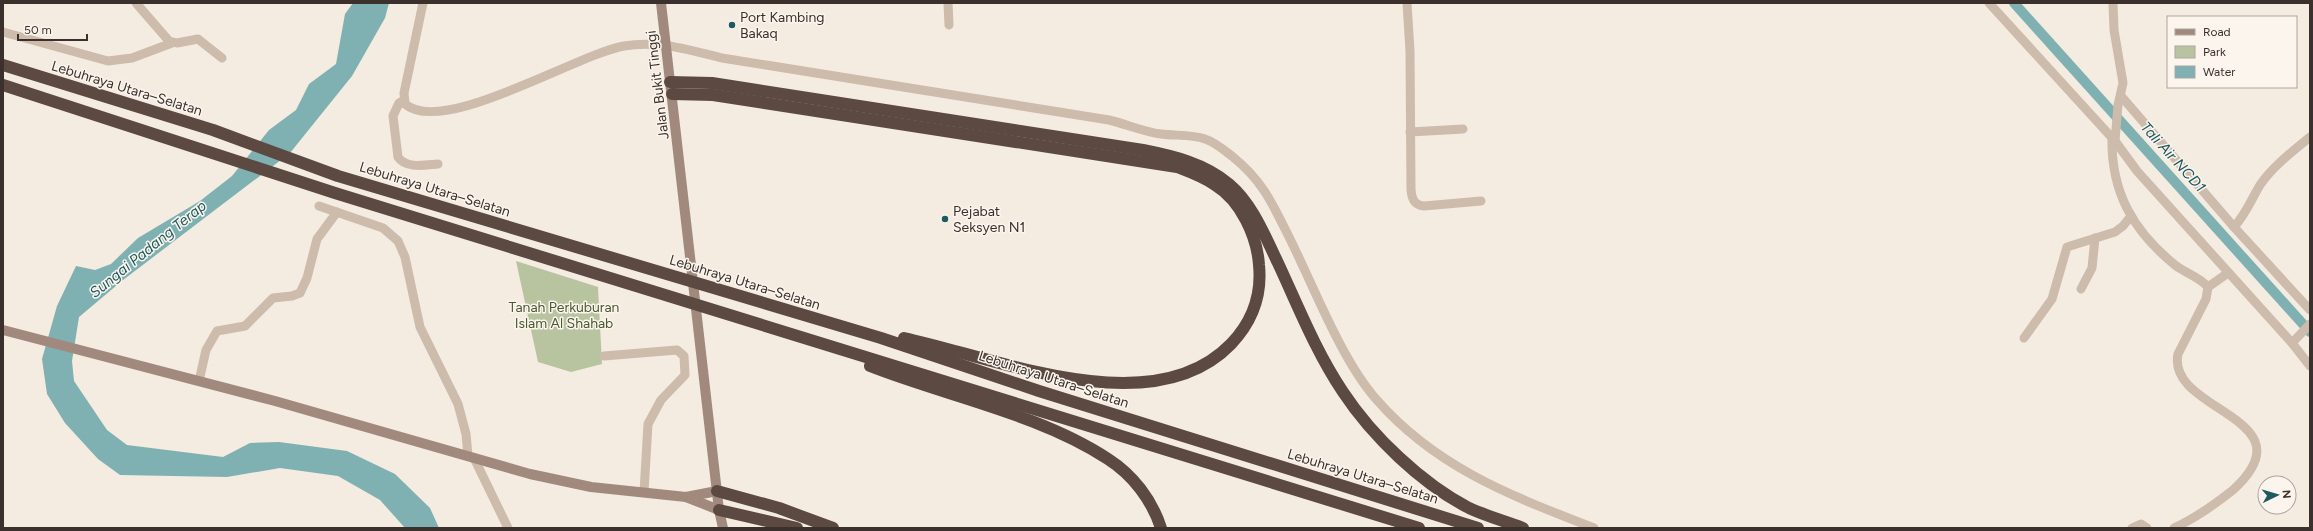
<svg xmlns="http://www.w3.org/2000/svg" width="2313" height="531" font-family="Figtree,sans-serif">
	<style>
		.green { fill: #b8c4a0 }
		.water { fill: #7fb0b2 }
		.lines { fill: none; stroke-linecap: round; stroke-linejoin: round }
		.canal { stroke: #7fb0b2; stroke-width: 10 }
		.street { stroke: #cdbbac; stroke-width: 9 }
		.secondary { stroke: #a18a7d; stroke-width: 10 }
		.highway { stroke: #5c4a42; stroke-width: 12 }
		.poi-dot { fill: #1f5a5e; stroke: #fbf5ee; stroke-width: 1.5 }
		.labels { text-anchor: middle; stroke-width: 3; stroke-linejoin: round; paint-order: stroke }
		.poi-label { font-size: 14px; fill: #3b302b; stroke: #fbf5ee; text-anchor: start }
		.street-label { font-size: 14px; fill: #3b302b; stroke: #fbf5ee }
		.park-label { font-size: 14px; fill: #4a5a2e; stroke: #fbf5ee }
		.water-label { font-size: 15px; font-style: italic; fill: #1f5a5e; stroke: #fbf5ee }
	</style>
	<rect width="100%" height="100%" fill="#f4ebe1"/>
	<polygon class="green" points="516,261 598,287 602,364 571,372 538,362"/>
	<polygon class="water" points="353,3 389,3 385,18 352,76 290,153 123,280 79,317 72,361 74,381 107,430 127,445 223,457 250,443 279,442 347,451 395,474 430,508 439,528 405,528 380,500 338,476 280,468 227,477 120,475 98,459 65,423 47,394 42,359 57,306 76,266 95,270 111,264 138,238 200,201 232,176 269,130 296,110 309,84 336,64 345,14"/>
	<g class="lines">
		<polyline class="canal" points="2014,3 2310,332"/>
		<g class="street">
			<polyline points="136,3 169,41 177,43 198,39 222,58"/>
			<path d="M423,3L404,93L405,104C443,137 577,54 624,46C658,40 690,50 722,58L1109,120C1126,124 1144,132 1161,134C1175,136 1191,134 1205,139C1215,142 1224,150 1233,157C1263,181 1273,205 1290,239C1314,287 1341,359 1376,399C1436,468 1512,496 1594,528"/>
			<polyline points="948,3 949,25"/>
			<path d="M1407,3L1410,51L1411,190C1412,199 1414,205 1424,206L1481,201"/>
			<polyline points="1989,3 2115,141 2137,171 2292,343 2310,366"/>
			<polyline points="2113,3 2114,30 2123,83 2118,105 2115,141"/>
			<polyline points="3,32 108,61 132,58 172,43"/>
			<polyline points="2121,96 2234,227 2310,310"/>
			<path d="M404,100L399,103L393,116L398,157C406,169 425,165 438,164"/>
			<polyline points="1410,132 1463,129"/>
			<path d="M2112,138C2111,192 2133,231 2175,265C2185,273 2200,277 2208,287L2206,299L2178,354C2166,412 2313,417 2233,490C2214,505 2196,518 2174,528"/>
			<polyline points="319,206 383,228 398,241 405,257 420,327 458,404 466,434 468,456"/>
			<path d="M2234,227C2246,214 2251,200 2260,185C2273,166 2293,151 2310,137"/>
			<polyline points="2208,287 2228,273"/>
			<polyline points="2081,289 2092,268 2095,238"/>
			<polyline points="2024,338 2052,299 2067,247 2115,232 2123,226 2131,216"/>
			<polyline points="2292,343 2310,324"/>
			<polyline points="604,356 677,350 684,356 685,375 661,400 648,424 644,492"/>
			<polyline points="199,381 206,350 217,331 245,326 273,298 292,296 300,293 307,278 317,239 337,212"/>
			<polyline points="474,458 508,528"/>
			<polyline points="2132,528 2141,524 2147,528"/>
		</g>
		<g class="secondary">
			<polyline points="661,3 719,510 723,528"/>
			<polyline points="3,330 275,401 530,474 591,487 686,497 719,510"/>
			<polyline points="686,497 717,491"/>
		</g>
		<g class="highway">
			<polyline points="3,65 213,130 338,176 881,338 1039,391 1478,528"/>
			<path d="M670,82L712,83L1143,150C1173,156 1204,163 1229,184C1252,203 1265,236 1278,263C1298,306 1316,352 1343,392C1372,436 1422,484 1469,508C1486,516 1505,521 1523,528"/>
			<polyline points="3,85 335,193 1419,528"/>
			<path d="M672,94L713,95L1177,167C1190,172 1204,177 1215,185C1241,201 1257,236 1259,265C1262,295 1252,322 1231,344C1153,425 997,358 904,338"/>
			<path d="M870,366C946,396 1040,414 1108,459C1133,475 1152,500 1161,528"/>
			<polyline points="717,491 779,508 833,528"/>
			<polyline points="719,510 797,528"/>
		</g>
	</g>
	<g class="poi-dot">
		<circle cx="732" cy="25" r="4"/>
		<circle cx="945" cy="219" r="4"/>
	</g>
	<g class="labels">
		<g class="poi-label">
			<text x="740" y="22">Port Kambing<tspan x="740" dy="16">Bakaq</tspan></text>
			<text x="953" y="216">Pejabat<tspan x="953" dy="16">Seksyen N1</tspan></text>
		</g>
		<g class="street-label">
			<text transform="translate(657 85) rotate(-97)" y="5">Jalan Bukit Tinggi</text>
			<text transform="translate(127 88) rotate(17)" y="5">Lebuhraya Utara–Selatan</text>
			<text transform="translate(435 189) rotate(17)" y="5">Lebuhraya Utara–Selatan</text>
			<text transform="translate(745 282) rotate(17)" y="5">Lebuhraya Utara–Selatan</text>
			<text transform="translate(1054 379) rotate(18)" y="5">Lebuhraya Utara–Selatan</text>
			<text transform="translate(1363 476) rotate(17)" y="5">Lebuhraya Utara–Selatan</text>
		</g>
		<g class="park-label">
			<text x="564" y="312">Tanah Perkuburan<tspan x="564" dy="16">Islam Al Shahab</tspan></text>
		</g>
		<g class="water-label">
			<text transform="translate(2173 157) rotate(48)" y="5">Tali Air NCD1</text>
			<text transform="translate(148 249) rotate(-39)" y="5">Sungai Padang Terap</text>
		</g>
	</g>
	<rect width="2313" height="531" fill="none" stroke="#3b302b" stroke-width="8"/>
	<rect x="2167" y="16" width="130" height="72" fill="#fbf5ee" stroke="#aea6a0"/>
	<rect x="2175" y="29" width="20" height="6" fill="#a18a7d" stroke="#aea6a0"/>
	<text x="2203" y="36" font-size="12" fill="#3b302b">Road</text>
	<rect x="2175" y="46" width="20" height="12" fill="#b8c4a0" stroke="#aea6a0"/>
	<text x="2203" y="56" font-size="12" fill="#3b302b">Park</text>
	<rect x="2175" y="66" width="20" height="12" fill="#7fb0b2" stroke="#aea6a0"/>
	<text x="2203" y="76" font-size="12" fill="#3b302b">Water</text>
	<g transform="translate(2277 495) rotate(85)"><circle r="19" fill="#fbf5ee" stroke="#aea6a0"/>
	<path d="M0-3L7 15L0 10L-7 15Z" fill="#1f5a5e"/>
	<text y="-6" font-size="11" font-weight="bold" text-anchor="middle" fill="#3b302b">N</text>
	</g>
	<path d="M18 34v6h69v-6" fill="none" stroke="#3b302b" stroke-width="2"/>
	<text x="24" y="34" font-size="12" fill="#3b302b" stroke="#fbf5ee" stroke-width="3" paint-order="stroke">50 m</text>
</svg>
